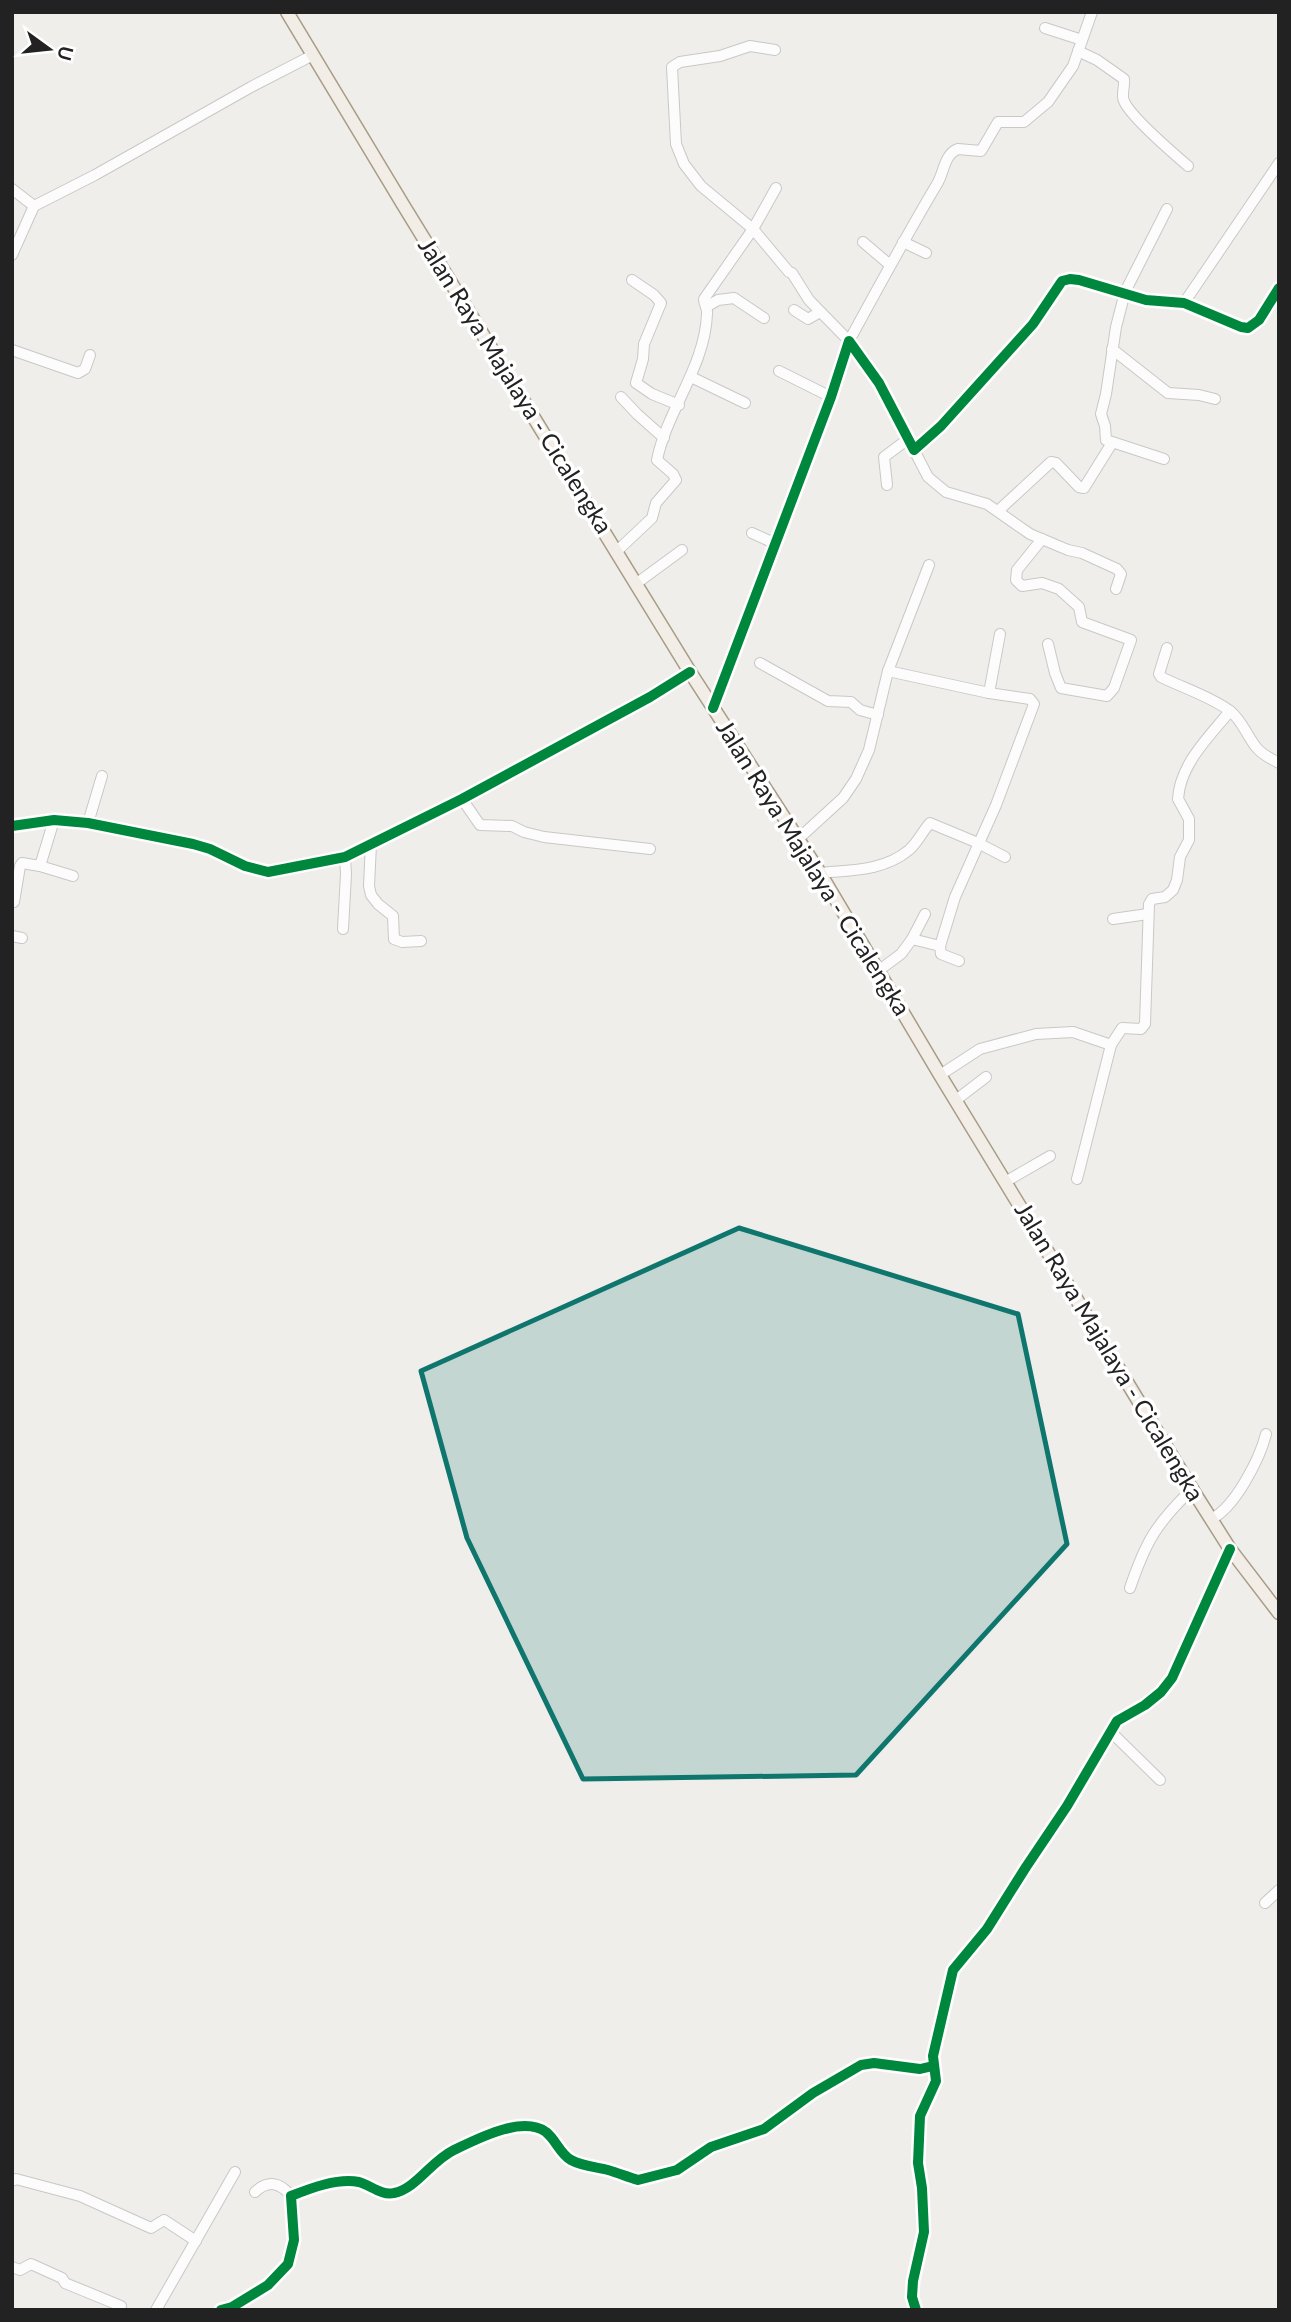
<svg xmlns="http://www.w3.org/2000/svg" width="1291" height="2322" font-family="Lato,sans-serif">
	<style>
		.lines { fill: none; stroke-linecap: round; stroke-linejoin: round }
		.minor-casing { stroke: #c9c8c7; stroke-width: 12 }
		.major-casing { stroke: #a79c86; stroke-width: 15 }
		.minor { stroke: #fdfcfc; stroke-width: 10 }
		.major { stroke: #f3ede7; stroke-width: 12 }
		.cycleway-casing { stroke: #fff; stroke-width: 15 }
		.cycleway { stroke: #00873e; stroke-width: 10 }
		.marked { fill: #0f766e; fill-opacity: 0.2; stroke: #0f766e; stroke-width: 5; stroke-linejoin: round }
		.labels { text-anchor: middle; stroke-width: 7; stroke-linejoin: round; paint-order: stroke }
		.street-label { font-size: 24px; fill: #222; stroke: #fff }
	</style>
	<rect width="100%" height="100%" fill="#f0eeeb"/>
	<g class="lines">
		<defs>
			<g id="minor">
				<polyline points="1045,28 1082,40"/>
				<polyline points="775,50 750,46 720,56 680,62 672,67 676,144 684,164 701,186 753,229 776,188"/>
				<path d="M1078,51L1097,60L1124,79C1125,86 1121,95 1124,101C1130,116 1174,154 1188,166"/>
				<polyline points="12,189 34,206"/>
				<polyline points="863,242 890,265"/>
				<polyline points="903,242 926,253"/>
				<polyline points="12,255 34,206 95,175 251,87 313,55"/>
				<polyline points="632,280 654,295 661,303 644,344 643,359 636,383 652,394 679,405"/>
				<polyline points="1184,303 1279,163"/>
				<polyline points="706,307 718,300 734,298 764,318"/>
				<polyline points="794,310 808,319 820,312"/>
				<polyline points="1112,349 1168,393 1199,395 1215,399"/>
				<polyline points="12,350 78,373 85,369 90,355"/>
				<polyline points="779,371 831,397"/>
				<polyline points="691,377 745,403"/>
				<polyline points="621,397 637,414 664,438"/>
				<polyline points="914,450 928,477 946,492 987,504 1030,534 1068,550 1082,553 1117,569 1121,574 1116,589"/>
				<polyline points="1164,459 1106,440 1105,426 1101,414 1106,394 1116,327 1125,292 1167,209"/>
				<polyline points="887,485 884,457 908,439"/>
				<polyline points="998,511 1051,462 1056,463 1079,487 1084,488 1112,443"/>
				<polyline points="752,533 776,544"/>
				<polyline points="1042,539 1017,570 1016,580 1022,586 1042,583 1059,589 1079,607 1082,622 1131,640 1114,688 1107,696 1061,688 1055,673 1048,644"/>
				<path d="M617,551L652,518L656,503L676,480L673,474L657,460C667,410 705,367 707,314C708,308 704,305 704,299L753,229L789,272L792,273L809,300L849,341C878,288 906,236 937,184C944,173 944,154 958,149L981,151L998,122H1024L1048,102L1073,66L1092,12"/>
				<polyline points="637,583 682,550"/>
				<path d="M1167,648L1159,674L1161,677C1183,688 1210,696 1230,711C1242,720 1247,736 1256,747C1262,755 1270,758 1279,763"/>
				<polyline points="760,663 828,701 851,702 860,710 878,715"/>
				<polyline points="989,693 1000,634"/>
				<polyline points="713,708 831,397 849,341 879,383 914,450 941,426 1033,324 1062,281 1070,279 1079,280 1146,300 1184,303 1241,327 1248,328 1259,320 1279,288"/>
				<polyline points="462,799 480,825 512,826 524,832 544,837 650,849"/>
				<polyline points="88,823 102,776"/>
				<polyline points="12,826 54,820 88,823 193,844 210,849 245,866 268,872 345,857 462,799 650,697 690,672"/>
				<polyline points="797,840 843,798 856,779 869,750 888,671 929,565"/>
				<polyline points="371,844 369,886 371,895 378,904 393,916 394,939 402,942 421,941"/>
				<polyline points="40,866 73,876"/>
				<path d="M820,873C851,870 884,871 909,850C918,842 922,832 930,823L978,843L1005,857"/>
				<polyline points="14,902 20,866 22,863 40,866 54,820"/>
				<polyline points="1113,919 1148,914"/>
				<polyline points="343,929 346,874 345,857"/>
				<polyline points="12,936 22,938"/>
				<polyline points="912,939 925,914"/>
				<polyline points="940,946 941,954 959,961"/>
				<polyline points="878,971 901,954 912,939 940,946 955,897 996,805 1034,704 1030,699 989,693 888,671"/>
				<polyline points="940,1075 980,1049 1036,1034 1073,1032 1111,1045"/>
				<polyline points="956,1100 986,1077"/>
				<path d="M1077,1179L1111,1045L1122,1028L1141,1029L1145,1024L1149,904L1152,899L1165,897L1173,890L1177,880L1180,857L1189,840V819L1178,799C1180,764 1209,737 1230,711"/>
				<polyline points="1005,1182 1050,1156"/>
				<path d="M1211,1519C1235,1508 1260,1458 1266,1434"/>
				<path d="M1130,1588C1146,1541 1156,1524 1192,1489"/>
				<polyline points="1111,1732 1160,1780"/>
				<polyline points="1265,1903 1279,1890"/>
				<polyline points="12,2181 16,2179 80,2196 151,2228 164,2220 196,2241"/>
				<path d="M255,2192C268,2180 280,2182 291,2196"/>
				<polyline points="12,2267 20,2270 31,2264 62,2278 65,2283 121,2306"/>
				<polyline points="156,2310 235,2172"/>
				<path d="M221,2310L232,2307L268,2285L288,2264L294,2240L291,2196C311,2188 337,2178 359,2182C370,2185 382,2196 394,2193C416,2189 431,2161 454,2150C477,2139 522,2115 546,2132C556,2140 560,2154 571,2160C582,2166 596,2167 608,2170C618,2173 628,2177 638,2180L677,2170L711,2147L764,2129L813,2093L861,2065L874,2063L920,2069L933,2066"/>
				<polyline points="916,2310 912,2297 913,2281 924,2232 922,2188 918,2163 920,2116 936,2081 933,2056 953,1970 987,1929 1026,1867 1067,1806 1117,1721 1145,1705 1161,1692 1172,1678 1230,1549"/>
			</g>
			<polyline id="major" points="287,12 402,203 690,672 820,873 940,1075 1192,1489 1230,1549 1279,1613"/>
		</defs>
		<use href="#minor" class="minor-casing"/>
		<use href="#major" class="major-casing"/>
		<use href="#minor" class="minor"/>
		<use href="#major" class="major"/>
		<defs>
			<g id="cycleway">
				<polyline points="713,708 831,397 849,341 879,383 914,450 941,426 1033,324 1062,281 1070,279 1079,280 1146,300 1184,303 1241,327 1248,328 1259,320 1279,288"/>
				<polyline points="12,826 54,820 88,823 193,844 210,849 245,866 268,872 345,857 462,799 650,697 690,672"/>
				<path d="M221,2310L232,2307L268,2285L288,2264L294,2240L291,2196C311,2188 337,2178 359,2182C370,2185 382,2196 394,2193C416,2189 431,2161 454,2150C477,2139 522,2115 546,2132C556,2140 560,2154 571,2160C582,2166 596,2167 608,2170C618,2173 628,2177 638,2180L677,2170L711,2147L764,2129L813,2093L861,2065L874,2063L920,2069L933,2066"/>
				<polyline points="916,2310 912,2297 913,2281 924,2232 922,2188 918,2163 920,2116 936,2081 933,2056 953,1970 987,1929 1026,1867 1067,1806 1117,1721 1145,1705 1161,1692 1172,1678 1230,1549"/>
			</g>
		</defs>
		<use href="#cycleway" class="cycleway-casing"/>
		<use href="#cycleway" class="cycleway"/>
	</g>
	<path class="marked" d="M739,1228L1018,1314L1067,1544L856,1775L583,1779L467,1538L421,1371Z"/>
	<g class="labels">
		<g class="street-label">
			<text transform="translate(515 386) rotate(58)" y="8">Jalan Raya Majalaya - Cicalengka</text>
			<text transform="translate(813 868) rotate(58)" y="8">Jalan Raya Majalaya - Cicalengka</text>
			<text transform="translate(1109 1352) rotate(59)" y="8">Jalan Raya Majalaya - Cicalengka</text>
		</g>
	</g>
	<rect width="1291" height="2322" fill="none" stroke="#222222" stroke-width="28"/>
	<g transform="translate(49 49) rotate(105)" stroke="#ffffff" stroke-width="5" paint-order="stroke">
	<path d="M0-5L12 26L0 18L-12 26Z" fill="#222222"/>
	<text y="-10" font-size="19" font-weight="bold" text-anchor="middle" fill="#222222">U</text>
	</g>
</svg>
